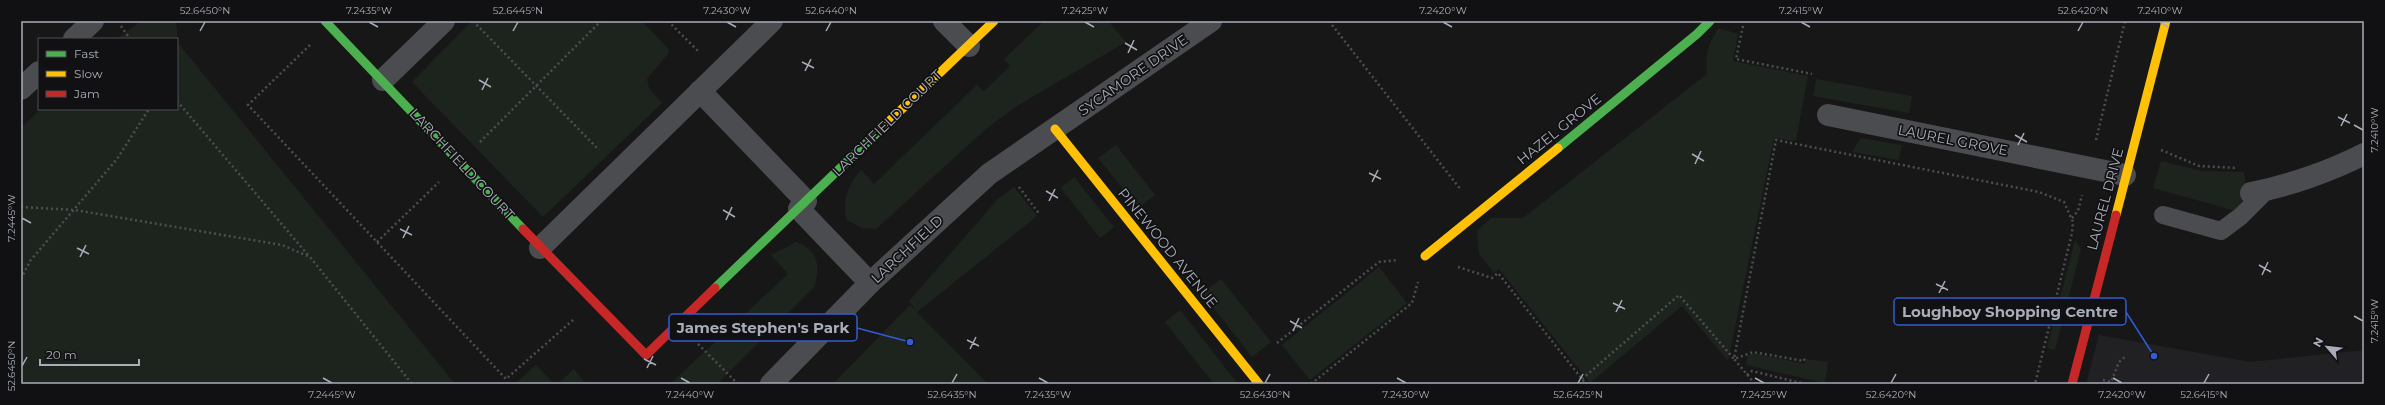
<svg xmlns="http://www.w3.org/2000/svg" width="2385" height="405" font-family="Montserrat,sans-serif">
	<style>
		.built { fill: #212123 }
		.green { fill: #1d241e }
		.lines { fill: none; stroke-linecap: round; stroke-linejoin: round }
		.path { stroke: #4d4e52; stroke-width: 2.5; stroke-dasharray: 2 3; stroke-linecap: butt }
		.lane { stroke: #4b4c50; stroke-width: 18 }
		.street { stroke: #4b4c50; stroke-width: 22 }
		.fast { stroke: #4caf50; stroke-width: 9 }
		.slow { stroke: #ffc107; stroke-width: 9 }
		.jam { stroke: #c62828; stroke-width: 9 }
		.ticks { fill: none; stroke: #a8adb8; stroke-width: 1.5 }
		.labels { text-anchor: middle; stroke-width: 3.5; stroke-linejoin: round; paint-order: stroke }
		.street-label { font-size: 14px; fill: #a8adb8; stroke: #111113 }
		.leader { fill: none; stroke: #325cd3; stroke-width: 1.5 }
		.callout-dot { fill: #325cd3; stroke: #111113; stroke-width: 1.5 }
		.callout { fill: #111113; stroke: #325cd3; stroke-width: 1.5 }
		.callout-label { font-size: 15px; text-anchor: middle; font-weight: bold; fill: #a8adb8 }
		.neatline { fill: none; stroke: #a8adb8; stroke-width: 1.5 }
		.ticks-label { font-size: 10px; text-anchor: middle; fill: #a8adb8 }
	</style>
	<rect width="100%" height="100%" fill="#171717"/>
	<polygon class="built" points="2099,335 2250,362 2364,350 2364,384 2086,384"/>
	<g class="green">
		<polygon points="141,21 176,21 178,43 455,384 21,384 21,128 41,109 177,109 177,39 117,39"/>
		<polygon points="472,21 642,21 670,51 647,79 649,88 662,103 543,217 412,82"/>
		<path d="M1044,21H1108L1126,42L1017,106L987,128L876,229L862,228L847,220C841,204 849,182 861,170L874,184L977,85L984,91L1010,66L1004,59Z"/>
		<path d="M1719,28L1738,34L1733,61L1808,76L1796,141L1774,138L1728,361L1682,306L1590,383L1499,269L1494,273L1479,254L1477,231L1491,218H1523L1707,74C1705,55 1708,43 1719,28Z"/>
		<polygon points="1816,79 1912,96 1909,113 1813,96"/>
		<polygon points="1861,138 1902,145 1899,160 1852,152"/>
		<polygon points="1116,145 1155,195 1138,208 1098,158"/>
		<path d="M2161,161L2202,171L2244,172C2247,186 2245,199 2236,211L2153,188Z"/>
		<polygon points="1074,177 1114,227 1100,238 1061,188"/>
		<polygon points="1014,187 1037,216 917,312 909,301 997,200"/>
		<polygon points="2075,240 2081,249 2055,350 2047,348"/>
		<path d="M796,242C818,250 821,266 814,287L717,384H670L788,274L771,255Z"/>
		<polygon points="1379,267 1407,303 1310,380 1282,345"/>
		<polygon points="1221,279 1271,342 1252,357 1202,293"/>
		<polygon points="910,305 983,379 988,384 833,384"/>
		<polygon points="1180,310 1238,384 1214,384 1165,322"/>
		<polygon points="1753,353 1805,364 1806,359 1828,362 1825,383 1746,365 1748,355"/>
		<polygon points="536,365 554,384 515,384"/>
		<polygon points="574,369 586,384 557,384"/>
	</g>
	<g class="lines">
		<g class="path">
			<polyline points="473,21 599,150"/>
			<polyline points="668,21 699,52"/>
			<polyline points="1329,21 1461,190"/>
			<polyline points="121,26 130,39"/>
			<polyline points="1743,26 1736,59 1812,74"/>
			<polyline points="310,45 248,105 506,379 573,320"/>
			<polyline points="177,101 308,255"/>
			<polyline points="2096,140 2125,21"/>
			<polyline points="480,142 601,21"/>
			<polyline points="2161,150 2199,166 2237,168"/>
			<polyline points="1019,187 1040,215"/>
			<polyline points="21,207 75,210 282,245 310,257 412,384"/>
			<polyline points="2072,218 2078,211 2082,195"/>
			<polyline points="377,242 439,182"/>
			<polyline points="1458,267 1492,278 1498,273 1586,384"/>
			<polyline points="21,279 30,261 117,159 149,109"/>
			<polyline points="1277,343 1379,262 1397,260"/>
			<polyline points="698,344 738,384"/>
			<polyline points="1747,375 1752,371 1805,384"/>
			<polyline points="1582,379 1679,295 1734,359 1753,352 1804,361 1805,357"/>
			<polyline points="2103,380 2111,382 2119,362 2126,356"/>
			<polyline points="1311,384 1412,303 1418,282"/>
			<polyline points="1755,384 1734,359 1776,140 2039,192 2064,202 2073,222 2072,233 2035,384"/>
		</g>
		<polyline class="lane" points="2163,215 2221,231 2241,216 2267,190"/>
		<g class="street">
			<polyline points="944,21 969,46"/>
			<polyline points="74,39 93,21"/>
			<polyline points="383,80 444,21"/>
			<polyline points="21,89 39,72"/>
			<polyline points="700,91 806,201"/>
			<polyline points="1828,115 2125,175"/>
			<path d="M2251,193C2288,186 2331,171 2364,154"/>
			<polyline points="799,209 870,283"/>
			<polyline points="540,248 772,21"/>
			<polyline points="771,384 870,283 989,174 1211,21"/>
		</g>
		<g class="fast">
			<polyline points="325,21 523,229"/>
			<polyline points="1558,148 1697,34 1710,21"/>
			<polyline points="715,288 881,129"/>
		</g>
		<g class="slow">
			<polyline points="881,129 994,21"/>
			<polyline points="1055,129 1259,384"/>
			<polyline points="2116,215 2166,21"/>
			<polyline points="1425,256 1558,148"/>
		</g>
		<g class="jam">
			<polyline points="523,229 646,355 715,288"/>
			<polyline points="2072,384 2116,215"/>
		</g>
	</g>
	<path class="ticks" d="M369,22L378,27M727,22L736,27M1085,22L1094,27M1443,22L1452,27M1801,22L1810,27M2160,22L2168,27M200,31L205,22M513,31L518,22M826,31L831,22M2078,31L2083,22M1125,43L1137,50M1128,53L1134,40M802,62L814,68M805,71L811,59M479,80L491,87M482,90L488,78M2338,117L2350,123M2354,125L2363,130M2341,126L2347,114M2015,135L2027,142M2018,145L2024,133M1692,154L1704,161M1695,164L1701,151M1369,173L1381,179M1372,182L1378,170M1046,191L1058,198M1049,201L1055,189M723,210L735,217M22,218L31,223M726,220L732,207M400,229L412,235M403,238L409,226M77,248L89,254M80,257L86,245M2259,265L2271,272M2262,275L2268,262M1936,284L1948,290M1939,293L1945,281M1613,303L1625,309M1616,312L1622,300M2354,316L2363,321M1290,321L1302,328M1293,331L1299,318M967,340L979,346M970,349L976,337M644,359L656,365M22,366L27,357M647,368L653,356M323,378L332,383M681,378L690,383M1039,378L1048,383M1397,378L1406,383M1755,378L1764,383M2113,378L2122,383M952,383L957,374M1265,383L1270,374M1578,383L1583,374M1891,383L1896,374M2204,383L2209,374"/>
	<g class="labels">
		<g class="street-label">
			<text transform="translate(1133 75) rotate(-35)" y="5">SYCAMORE DRIVE</text>
			<text transform="translate(887 123) rotate(-44)" y="5">LARCHFIELD COURT</text>
			<text transform="translate(1559 129) rotate(-39)" y="5">HAZEL GROVE</text>
			<text transform="translate(1953 140) rotate(11)" y="5">LAUREL GROVE</text>
			<text transform="translate(462 164) rotate(47)" y="5">LARCHFIELD COURT</text>
			<text transform="translate(2105 199) rotate(-75)" y="5">LAUREL DRIVE</text>
			<text transform="translate(1168 248) rotate(51)" y="5">PINEWOOD AVENUE</text>
			<text transform="translate(907 249) rotate(-43)" y="5">LARCHFIELD</text>
		</g>
	</g>
	<path class="leader" d="M2154 356L2126 312M910 342L857 328"/>
	<g class="callout-dot">
		<circle cx="2154" cy="356" r="4"/>
		<circle cx="910" cy="342" r="4"/>
	</g>
	<g class="callout">
		<rect x="1894" y="298" width="232" height="27" rx="4"/>
		<rect x="669" y="314" width="188" height="27" rx="4"/>
	</g>
	<g class="callout-label">
		<text x="2010" y="317">Loughboy Shopping Centre</text>
		<text x="763" y="333">James Stephen's Park</text>
	</g>
	<rect width="2385" height="405" fill="none" stroke="#111113" stroke-width="44"/>
	<rect x="38" y="38" width="140" height="72" fill="#111113" stroke="#4d4f55"/>
	<rect x="46" y="51" width="20" height="6" fill="#4caf50" stroke="#4d4f55"/>
	<text x="74" y="58" font-size="12" fill="#a8adb8">Fast</text>
	<rect x="46" y="71" width="20" height="6" fill="#ffc107" stroke="#4d4f55"/>
	<text x="74" y="78" font-size="12" fill="#a8adb8">Slow</text>
	<rect x="46" y="91" width="20" height="6" fill="#c62828" stroke="#4d4f55"/>
	<text x="74" y="98" font-size="12" fill="#a8adb8">Jam</text>
	<g transform="translate(2327 347) rotate(298)" stroke="#111113" stroke-width="3" paint-order="stroke">
	<path d="M0-3L7 15L0 10L-7 15Z" fill="#a8adb8"/>
	<text y="-6" font-size="11" font-weight="bold" text-anchor="middle" fill="#a8adb8">N</text>
	</g>
	<path d="M40 359v6h99v-6" fill="none" stroke="#a8adb8" stroke-width="2"/>
	<text x="46" y="359" font-size="12" fill="#a8adb8" stroke="#111113" stroke-width="3" paint-order="stroke">20 m</text>
	<rect x="22" y="22" width="2341" height="361" class="neatline"/>
	<g class="ticks-label">
		<text x="205" y="14">52.6450°N</text>
		<text x="369" y="14">7.2435°W</text>
		<text x="518" y="14">52.6445°N</text>
		<text x="727" y="14">7.2430°W</text>
		<text x="831" y="14">52.6440°N</text>
		<text x="1085" y="14">7.2425°W</text>
		<text x="1443" y="14">7.2420°W</text>
		<text x="1801" y="14">7.2415°W</text>
		<text x="2083" y="14">52.6420°N</text>
		<text x="2160" y="14">7.2410°W</text>
		<text transform="translate(2374 130) rotate(-90)" y="4">7.2410°W</text>
		<text transform="translate(11 218) rotate(-90)" y="4">7.2445°W</text>
		<text transform="translate(2374 321) rotate(-90)" y="4">7.2415°W</text>
		<text transform="translate(11 366) rotate(-90)" y="4">52.6450°N</text>
		<text x="332" y="398">7.2445°W</text>
		<text x="690" y="398">7.2440°W</text>
		<text x="952" y="398">52.6435°N</text>
		<text x="1048" y="398">7.2435°W</text>
		<text x="1265" y="398">52.6430°N</text>
		<text x="1406" y="398">7.2430°W</text>
		<text x="1578" y="398">52.6425°N</text>
		<text x="1764" y="398">7.2425°W</text>
		<text x="1891" y="398">52.6420°N</text>
		<text x="2122" y="398">7.2420°W</text>
		<text x="2204" y="398">52.6415°N</text>
	</g>
</svg>
